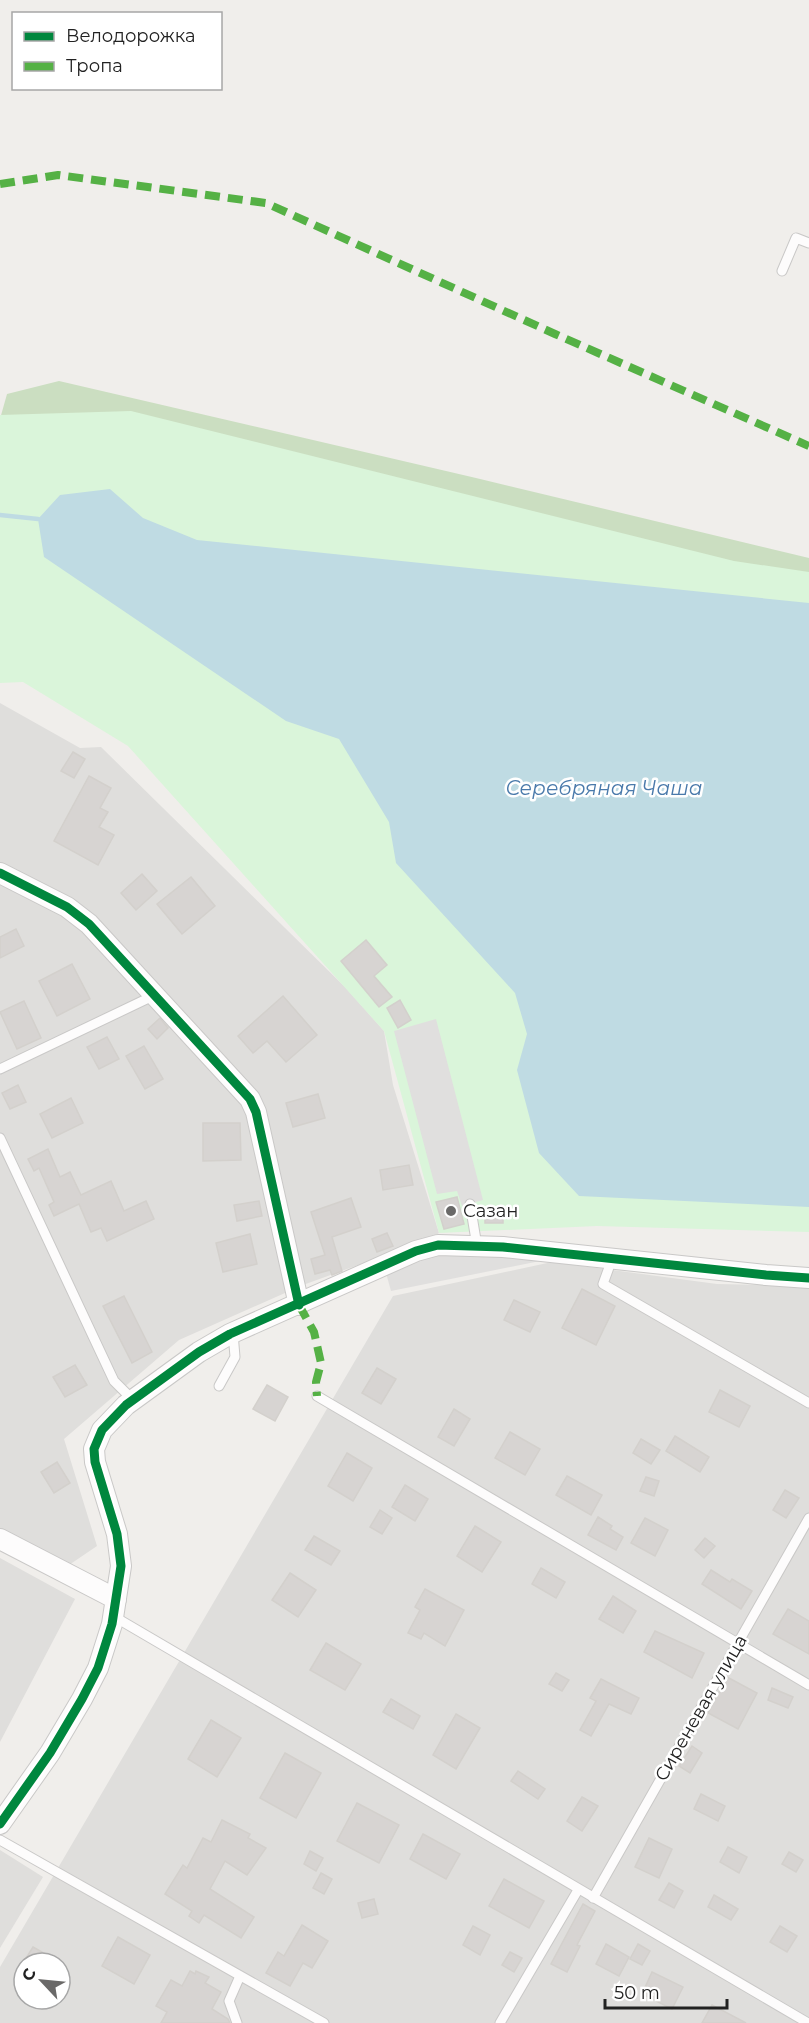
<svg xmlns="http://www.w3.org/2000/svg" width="809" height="2023" font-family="Montserrat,sans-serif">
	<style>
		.residential { fill: #dfdedc; fill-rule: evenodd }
		.forest { fill: #cbdec1 }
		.park { fill: #daf5da }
		.parking { fill: #e0dfde }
		.water { fill: #bfdbe3 }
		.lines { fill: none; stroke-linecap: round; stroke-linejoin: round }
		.stream { stroke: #bfdbe3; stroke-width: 4.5 }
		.building { fill: #d7d4d2; stroke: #d3d0cc; stroke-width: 1.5 }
		.service-casing { stroke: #c9c8c7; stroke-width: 11 }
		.minor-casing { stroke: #c9c8c7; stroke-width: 22 }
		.service { stroke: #fdfcfc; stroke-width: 9 }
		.minor { stroke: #fdfcfc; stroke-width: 20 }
		.quiet { stroke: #55b145; stroke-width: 8; stroke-dasharray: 15 8; stroke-linecap: butt }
		.cycleway-casing { stroke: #fff; stroke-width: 13 }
		.cycleway { stroke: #00873e; stroke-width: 9 }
		.poi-dot { fill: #6a6968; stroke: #fff; stroke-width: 2 }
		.labels { text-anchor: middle; stroke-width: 5; stroke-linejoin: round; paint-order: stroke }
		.poi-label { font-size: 18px; fill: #222; stroke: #fff; text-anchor: start }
		.street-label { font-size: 18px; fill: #222; stroke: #fff }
		.water-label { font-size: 20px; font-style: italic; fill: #4a7aab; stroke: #fff }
	</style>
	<rect width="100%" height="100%" fill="#f0eeeb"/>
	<g class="residential">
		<polygon points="0,703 80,748 101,747 345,987 384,1031 393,1085 439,1233 427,1240 303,1285 179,1340 64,1439 97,1546 69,1565 0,1528"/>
		<path d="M552,1262L717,1284L809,1286V2023H0V1967L393,1296ZM24,1963H60V1999H24Z"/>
		<polygon points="0,1558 75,1599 0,1742"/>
		<polygon points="0,1850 43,1877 0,1948"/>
	</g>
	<polygon class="forest" points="59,381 476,478 809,558 809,594 0,419 7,394"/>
	<polygon class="park" points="131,411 734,561 809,572 809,1232 597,1226 439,1233 384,1031 128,746 23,682 0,683 0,415"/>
	<g class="parking">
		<polygon points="436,1019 483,1200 462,1206 457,1191 437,1194 394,1031"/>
		<polygon points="441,1251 545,1260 391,1291 386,1273"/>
	</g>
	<polygon class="water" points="110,489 143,518 197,540 809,603 809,1207 579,1196 539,1153 517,1070 527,1034 515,993 396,863 389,822 339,739 286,721 44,557 38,519 60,495"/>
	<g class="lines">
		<polyline class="stream" points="0,515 38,519"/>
	</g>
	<g class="building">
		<polygon points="73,752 85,759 74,778 61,771"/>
		<polygon points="89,776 111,788 100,808 108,812 99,827 114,835 98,865 54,841"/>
		<polygon points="142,874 157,891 136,910 121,893"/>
		<polygon points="191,877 215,906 182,934 157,904"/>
		<polygon points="16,929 24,946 0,958 0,937"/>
		<polygon points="366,940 387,965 374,976 392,997 379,1007 341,961"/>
		<polygon points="72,964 90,999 57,1016 39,981"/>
		<polygon points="283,996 317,1035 286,1062 267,1041 253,1053 238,1036"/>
		<polygon points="400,1000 411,1020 398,1028 387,1008"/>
		<polygon points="24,1001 41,1038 17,1049 0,1012"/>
		<polygon points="160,1018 168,1028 157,1039 148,1029"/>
		<polygon points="107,1037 119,1059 99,1069 87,1047"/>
		<polygon points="144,1046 163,1079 145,1089 126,1056"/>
		<polygon points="18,1085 26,1102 10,1109 2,1093"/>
		<polygon points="318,1094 325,1118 293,1127 286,1103"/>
		<polygon points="71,1098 83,1123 52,1138 40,1114"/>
		<polygon points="203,1123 240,1123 241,1160 203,1161"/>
		<polygon points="48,1149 60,1177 70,1172 81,1195 111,1181 124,1211 146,1201 154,1219 107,1241 101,1228 91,1232 79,1204 54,1216 49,1205 54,1202 39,1168 34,1171 28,1159"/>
		<polygon points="409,1165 413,1185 383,1190 380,1170"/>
		<polygon points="457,1197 464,1224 444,1229 436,1202"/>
		<polygon points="351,1198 361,1227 332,1237 342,1271 332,1275 330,1270 315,1274 311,1259 325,1255 311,1212"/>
		<polygon points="259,1201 262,1216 237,1221 234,1205"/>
		<rect x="485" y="1210" width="18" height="13"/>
		<polygon points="387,1233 393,1246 377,1252 372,1239"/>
		<polygon points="250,1234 257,1264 223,1272 216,1243"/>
		<polygon points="582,1289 615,1306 596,1345 562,1328"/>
		<polygon points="124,1296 152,1352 132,1363 103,1306"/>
		<polygon points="514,1300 540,1312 530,1332 504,1320"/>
		<polygon points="75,1365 87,1385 65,1397 53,1377"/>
		<polygon points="377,1368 396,1379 381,1404 362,1393"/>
		<polygon points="267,1385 288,1397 275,1421 253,1409"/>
		<polygon points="720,1390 750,1406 739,1427 709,1412"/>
		<polygon points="454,1409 470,1419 454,1446 438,1437"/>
		<polygon points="510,1432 540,1449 525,1475 495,1458"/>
		<polygon points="675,1436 709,1457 700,1472 666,1451"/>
		<polygon points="641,1439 660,1450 651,1464 633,1453"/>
		<polygon points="347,1453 372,1468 353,1501 328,1486"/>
		<polygon points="57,1462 70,1483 54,1493 41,1472"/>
		<polygon points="567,1476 602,1495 591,1515 556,1495"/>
		<polygon points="646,1477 659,1481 654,1496 640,1491"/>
		<polygon points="405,1485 428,1499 415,1521 392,1507"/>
		<polygon points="785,1490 799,1498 786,1518 773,1510"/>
		<polygon points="380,1510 392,1518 382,1534 370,1527"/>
		<polygon points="598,1517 612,1526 610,1529 623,1537 616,1550 588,1535"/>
		<polygon points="645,1518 668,1530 655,1556 631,1543"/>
		<polygon points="475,1526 501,1542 482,1572 457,1556"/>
		<polygon points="314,1536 340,1551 331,1565 305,1550"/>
		<polygon points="705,1538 715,1546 704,1558 695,1550"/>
		<polygon points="541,1568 565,1582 556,1598 532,1584"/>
		<polygon points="711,1570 730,1582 732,1579 752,1591 741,1609 702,1584"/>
		<polygon points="290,1573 316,1590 298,1617 272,1600"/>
		<polygon points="425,1589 464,1610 445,1646 424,1633 421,1639 408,1633 420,1610 415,1607"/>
		<polygon points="613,1596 636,1611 623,1633 599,1619"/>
		<polygon points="788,1609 809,1621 809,1654 773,1634"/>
		<polygon points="655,1631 704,1653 692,1678 644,1652"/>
		<polygon points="326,1643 361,1664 345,1690 310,1670"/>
		<polygon points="556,1673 569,1680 562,1691 549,1684"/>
		<polygon points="727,1677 757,1693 738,1729 708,1713"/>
		<polygon points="601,1679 639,1698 631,1714 609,1704 591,1736 580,1730 596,1701 590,1698"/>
		<polygon points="772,1688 793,1697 788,1708 768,1700"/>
		<polygon points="391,1699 420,1716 413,1729 383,1712"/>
		<polygon points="456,1714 480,1728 456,1769 433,1755"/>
		<polygon points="211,1720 241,1738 217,1777 188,1759"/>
		<polygon points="692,1746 702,1753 690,1773 679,1766"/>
		<polygon points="285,1753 321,1773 296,1818 260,1798"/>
		<polygon points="518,1771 545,1789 538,1799 511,1781"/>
		<polygon points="701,1794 725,1806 718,1821 694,1809"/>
		<polygon points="582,1797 598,1806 582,1831 567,1821"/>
		<polygon points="357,1803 399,1825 379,1863 337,1841"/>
		<polygon points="222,1820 250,1834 248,1838 266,1848 247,1875 225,1861 210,1889 254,1917 241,1938 204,1915 199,1923 189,1916 192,1911 165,1894 183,1865 187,1868 203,1838 211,1842"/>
		<polygon points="423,1834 460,1854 446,1879 410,1859"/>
		<polygon points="649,1838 672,1849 659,1878 635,1867"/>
		<polygon points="728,1847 747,1857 739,1873 720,1862"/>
		<polygon points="310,1851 323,1858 316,1871 304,1864"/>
		<polygon points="789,1852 803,1860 796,1872 782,1864"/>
		<polygon points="321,1873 332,1879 324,1894 313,1888"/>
		<polygon points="504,1879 544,1901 529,1928 489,1906"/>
		<polygon points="669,1883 683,1891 674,1908 659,1900"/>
		<polygon points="714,1895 738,1909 731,1920 708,1907"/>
		<polygon points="374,1899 378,1914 362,1918 358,1903"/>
		<polygon points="583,1904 595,1911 577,1945 580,1946 567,1972 551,1964"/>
		<polygon points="302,1925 328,1941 312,1968 303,1963 290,1986 266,1973 278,1952 284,1956"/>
		<polygon points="473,1926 490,1935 480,1955 463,1945"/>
		<polygon points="780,1926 797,1936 787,1952 770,1942"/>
		<polygon points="118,1937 150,1955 134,1984 102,1966"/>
		<polygon points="606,1944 629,1957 619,1976 596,1964"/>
		<polygon points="638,1944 650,1951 642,1965 630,1959"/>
		<polygon points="33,1947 61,1963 23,1963"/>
		<polygon points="510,1952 522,1958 514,1972 502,1965"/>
		<polygon points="190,1971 195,1974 196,1971 209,1977 205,1983 221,1992 212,2009 228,2019 230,2023 161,2023 167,2012 156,2006 171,1980 182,1986"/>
		<polygon points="652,1972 683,1987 672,2009 642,1994"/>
		<polygon points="712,2005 746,2023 702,2023"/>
	</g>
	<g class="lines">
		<defs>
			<g id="service">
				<polyline points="782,271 796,238 809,243"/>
				<polyline points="0,1069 155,995"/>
				<polyline points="0,1138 114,1381 133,1400"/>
				<polyline points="470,1204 477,1246"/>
				<polyline points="612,1259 603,1284 809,1403"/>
				<polyline points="219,1386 235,1357 233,1333"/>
				<polyline points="317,1396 809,1685"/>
				<polyline points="113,1616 808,2023"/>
				<polyline points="0,1840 324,2023"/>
				<polyline points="593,1898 809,1518"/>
				<polyline points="237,2023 229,2001 240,1976"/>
				<polyline points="500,2023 578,1890"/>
			</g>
			<g id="minor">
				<polyline points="0,873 67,907 89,924 250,1099 256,1112 299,1305"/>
				<polyline points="0,1539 116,1599"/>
				<polyline points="0,1824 50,1753 82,1699 98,1668 112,1624 121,1566 117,1534 95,1462 94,1449 102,1430 126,1405 199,1352 230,1334 416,1251 438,1245 503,1247 766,1275 809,1278"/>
			</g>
		</defs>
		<use href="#service" class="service-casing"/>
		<use href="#minor" class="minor-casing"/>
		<use href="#service" class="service"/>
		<use href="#minor" class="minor"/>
		<g class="quiet">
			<polyline points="0,184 58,175 266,203 555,334 809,446"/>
			<polyline points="299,1305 314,1332 321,1363 316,1382 317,1396"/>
		</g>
		<defs>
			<g id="cycleway">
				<polyline points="0,873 67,907 89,924 250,1099 256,1112 299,1305"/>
				<polyline points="0,1824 50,1753 82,1699 98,1668 112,1624 121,1566 117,1534 95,1462 94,1449 102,1430 126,1405 199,1352 230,1334 416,1251 438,1245 503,1247 766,1275 809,1278"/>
			</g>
		</defs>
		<use href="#cycleway" class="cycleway-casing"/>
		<use href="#cycleway" class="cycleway"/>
	</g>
	<circle class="poi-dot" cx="451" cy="1211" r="6"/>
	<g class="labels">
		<g class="poi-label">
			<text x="463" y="1217">Сазан</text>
		</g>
		<g class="street-label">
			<text transform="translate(701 1708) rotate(-60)" y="6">Сиреневая улица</text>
		</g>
		<g class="water-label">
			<text x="604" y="795">Серебряная Чаша</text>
		</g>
	</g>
	<rect x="12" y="12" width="210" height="78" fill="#ffffff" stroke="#a7a7a7" stroke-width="1.5"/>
	<rect x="24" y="32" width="30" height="9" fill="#00873e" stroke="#a7a7a7" stroke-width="1.5"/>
	<text x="66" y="42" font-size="18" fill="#222222">Велодорожка</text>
	<rect x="24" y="62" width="30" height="9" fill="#55b145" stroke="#a7a7a7" stroke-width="1.5"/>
	<text x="66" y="72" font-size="18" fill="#222222">Тропа</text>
	<g transform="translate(42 1981) rotate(296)"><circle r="28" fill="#ffffff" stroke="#a7a7a7" stroke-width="1.5"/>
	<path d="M0-4.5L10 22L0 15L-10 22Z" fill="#6a6968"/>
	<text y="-9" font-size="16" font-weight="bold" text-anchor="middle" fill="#222222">С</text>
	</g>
	<path d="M605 1999v9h122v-9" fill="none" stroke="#222222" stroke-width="3"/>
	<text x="614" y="1999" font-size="18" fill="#222222" stroke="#ffffff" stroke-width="4.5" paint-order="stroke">50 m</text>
</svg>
